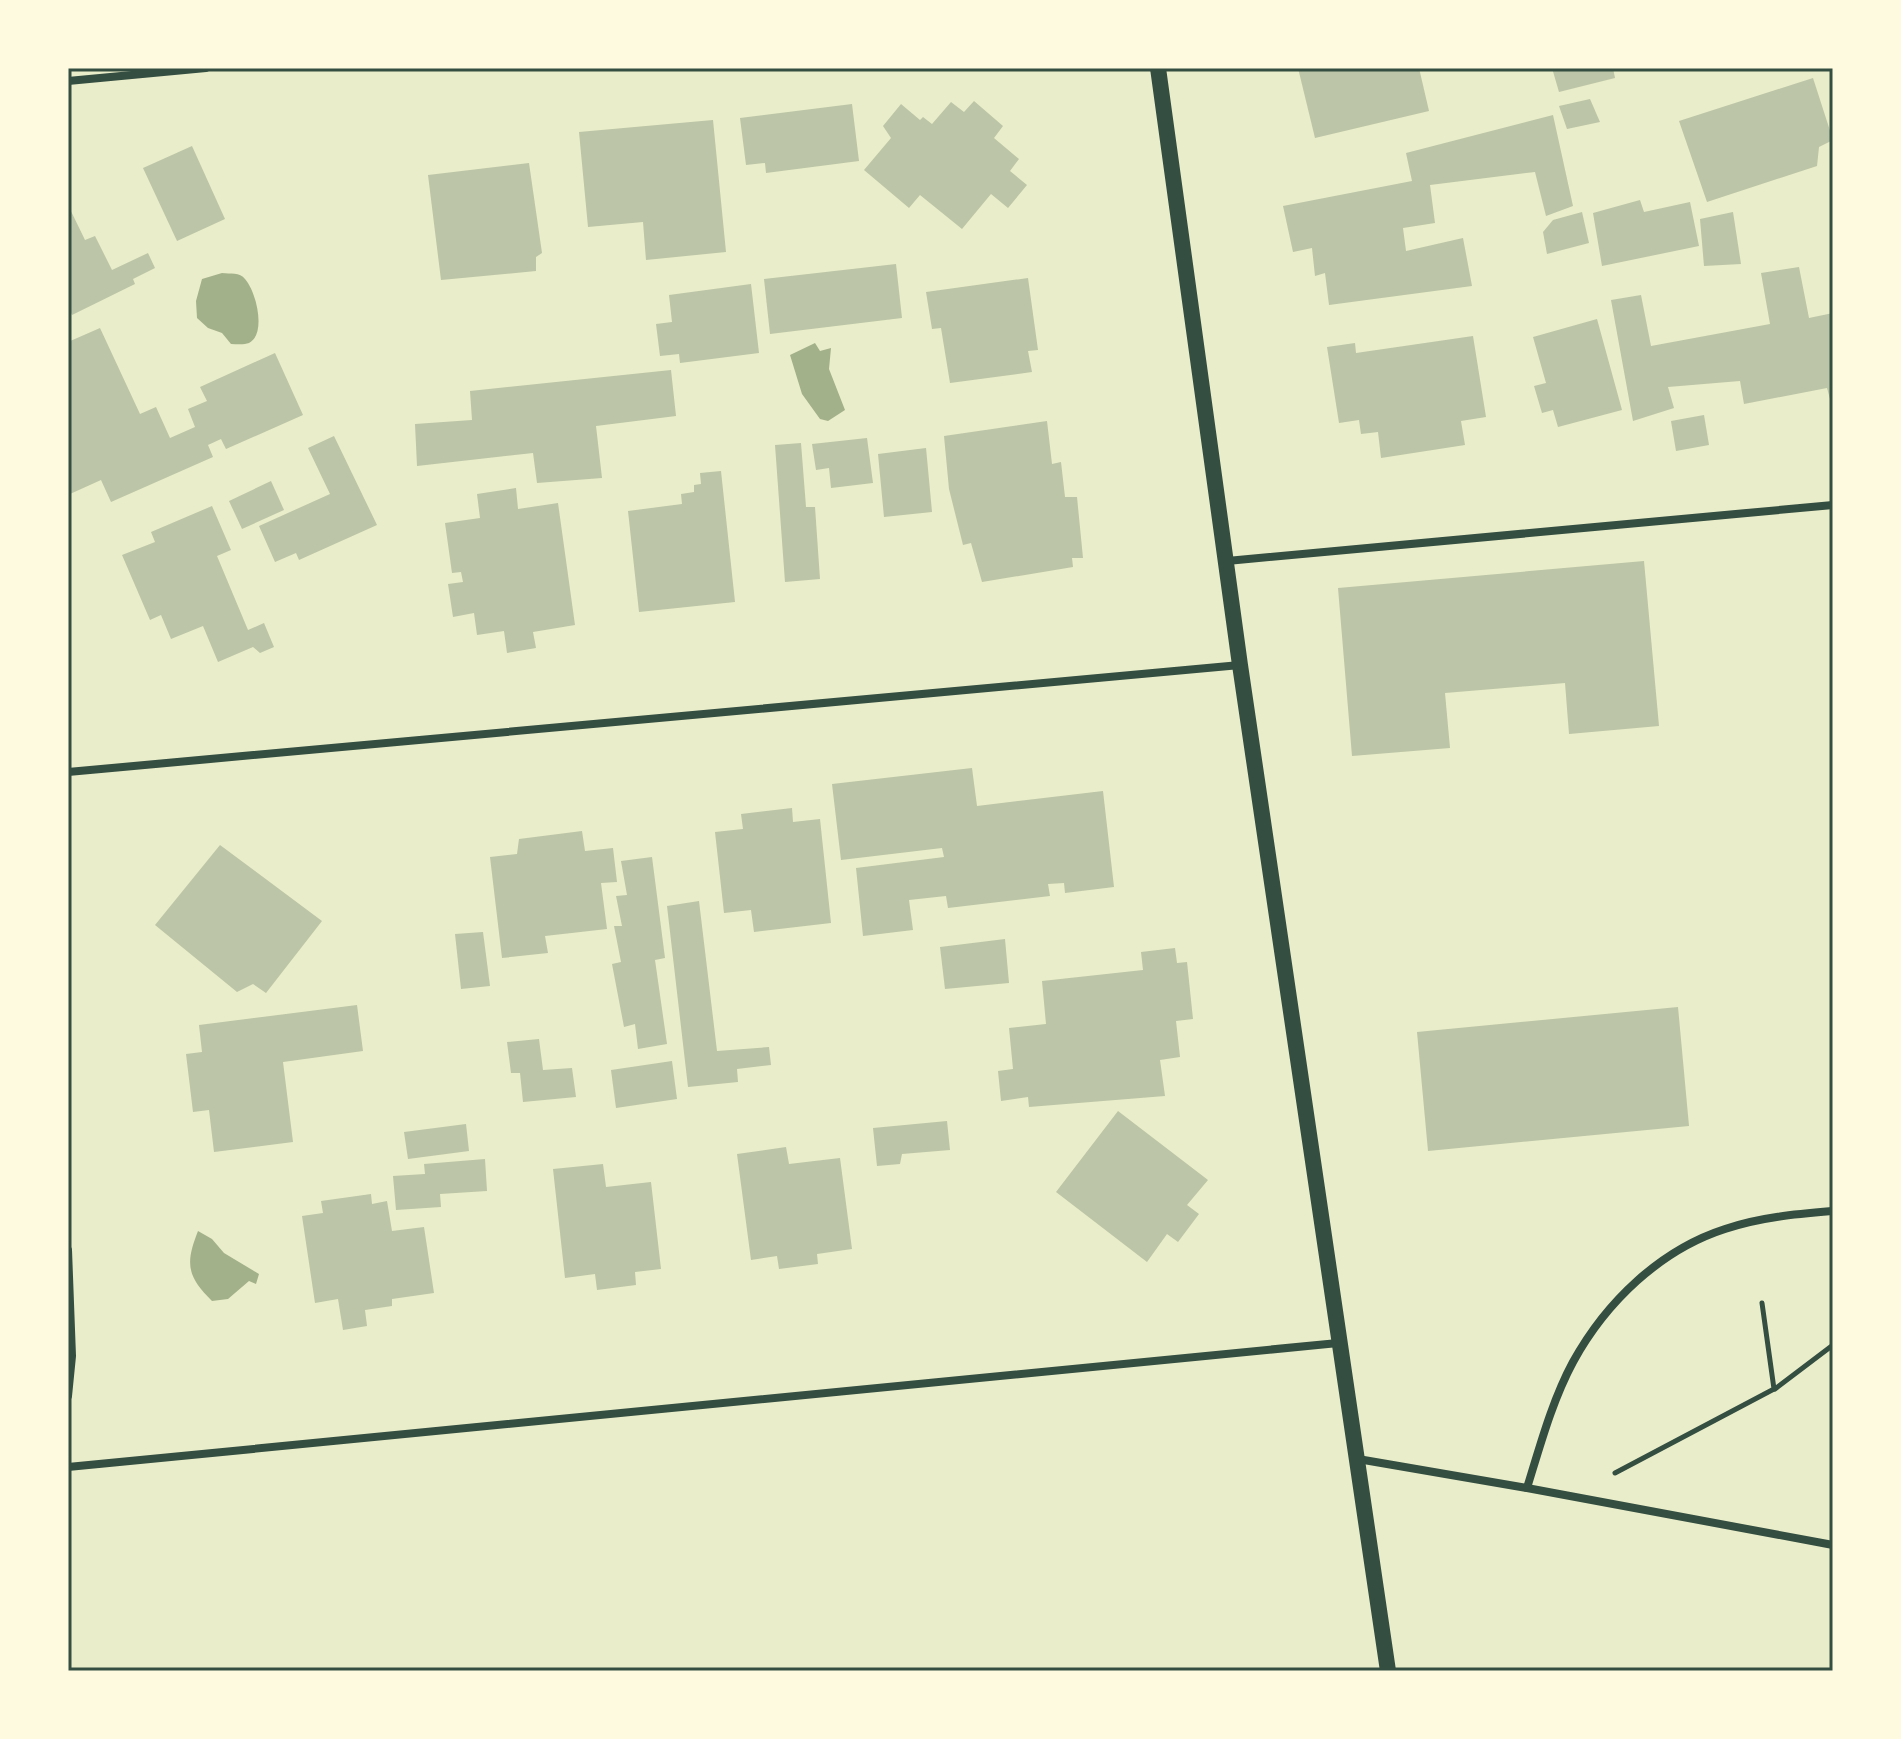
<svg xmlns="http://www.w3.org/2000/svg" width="1901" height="1739" font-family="'Golos Text',sans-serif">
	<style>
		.water { fill: #a3b18a }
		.building { fill: #bcc5a7 }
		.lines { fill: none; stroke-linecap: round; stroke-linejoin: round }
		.path { stroke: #344e41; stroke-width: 5 }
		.minor { stroke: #344e41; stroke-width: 8 }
		.secondary { stroke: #344e41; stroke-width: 16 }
		.neatline { fill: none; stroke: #344e41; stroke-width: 3 }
	</style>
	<rect width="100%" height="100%" fill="#e9edc9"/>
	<g class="water">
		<path d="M222,273C230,274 240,272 245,279C256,291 267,334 249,343C244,345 237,344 231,344L222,333L208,328L197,318L196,301L202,279Z"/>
		<polygon points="815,343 820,351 831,348 829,369 845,410 828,421 820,419 802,394 790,355"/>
		<path d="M198,1231L212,1239L224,1253L259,1274L256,1284L249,1281L228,1299L212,1301C187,1276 185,1264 198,1231Z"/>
	</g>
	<g class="building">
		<polygon points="1298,68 1419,68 1429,111 1315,138"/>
		<polygon points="1552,68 1613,68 1615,78 1559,92"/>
		<polygon points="1813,78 1833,140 1819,147 1817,166 1707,202 1679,121"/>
		<polygon points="1590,99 1600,122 1567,129 1559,106"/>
		<polygon points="974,101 1003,126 994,138 1019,159 1010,171 1027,185 1008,208 991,194 962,229 920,195 909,208 864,170 891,138 883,126 901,104 920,120 923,117 932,124 951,102 964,112"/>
		<polygon points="852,104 859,161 766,173 765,163 746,165 740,118"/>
		<polygon points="1553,115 1573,206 1546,216 1535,172 1430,185 1435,223 1403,228 1406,251 1463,238 1472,286 1329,305 1325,273 1315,276 1312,248 1293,252 1283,206 1412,181 1406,153"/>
		<polygon points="713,120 726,252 646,260 643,222 588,227 579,132"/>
		<polygon points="192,146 225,219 177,241 143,168"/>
		<polygon points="529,163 542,253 536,257 536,271 441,280 428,175"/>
		<polygon points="1640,200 1644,212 1690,202 1699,246 1602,266 1593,213"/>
		<polygon points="68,205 85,240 95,236 112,270 148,253 155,268 133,279 135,284 72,315 68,307"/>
		<polygon points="1582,212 1589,243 1547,254 1543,232 1553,220"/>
		<polygon points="1733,212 1741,264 1704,266 1700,219"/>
		<polygon points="896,264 902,318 770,334 764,279"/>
		<polygon points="1799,267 1809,318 1833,313 1833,399 1830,399 1827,388 1744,404 1740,381 1668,387 1674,408 1633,421 1611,300 1641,295 1651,346 1770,324 1761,273"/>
		<polygon points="1028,278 1038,350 1028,351 1032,372 950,383 941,328 932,329 926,292"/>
		<polygon points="751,284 759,353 680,363 679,354 660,356 656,324 672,322 669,295"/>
		<polygon points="1597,319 1622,410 1558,427 1553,410 1542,413 1534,386 1546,383 1533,337"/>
		<polygon points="100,328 140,414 156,407 170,438 195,427 188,409 207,401 200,387 275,353 303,415 226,449 221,439 208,445 213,457 111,502 101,480 70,494 68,342"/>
		<polygon points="1473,336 1486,417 1461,421 1465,445 1381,458 1378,432 1361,434 1359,420 1339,423 1327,347 1355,343 1356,353"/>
		<polygon points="671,370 676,416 596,426 602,478 537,483 533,453 417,466 415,424 472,420 470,391"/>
		<polygon points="1704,415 1709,445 1676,451 1671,421"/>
		<polygon points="1047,421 1052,464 1061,462 1065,497 1077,497 1083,558 1072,558 1073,567 982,582 971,543 963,545 949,489 944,436"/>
		<polygon points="334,436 377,525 299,560 296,553 275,562 259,526 330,494 308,448"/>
		<polygon points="867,438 873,483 831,488 829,468 816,470 812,444"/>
		<polygon points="801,443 806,507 815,507 820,579 785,582 775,445"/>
		<polygon points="926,448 932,512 884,517 878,454"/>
		<polygon points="721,471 735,602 639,612 628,511 682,504 681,494 694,492 694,485 701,484 700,473"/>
		<polygon points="271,481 284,510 242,529 229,501"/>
		<polygon points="516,488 518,509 558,503 575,625 533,632 536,648 507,653 504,631 477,635 474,613 453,617 448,584 463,582 461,572 452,573 445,523 480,518 477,494"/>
		<polygon points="212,506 231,550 217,556 248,630 264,623 274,647 260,653 253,647 218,662 203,626 171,639 161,615 150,620 122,555 155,542 151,532"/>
		<polygon points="1644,561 1659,726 1569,734 1565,683 1445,693 1450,748 1352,756 1338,588"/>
		<polygon points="972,768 977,806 1103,791 1114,887 1065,893 1064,883 1048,884 1050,896 948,908 946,896 909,900 913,930 863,936 856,868 944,857 942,848 841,860 832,784"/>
		<polygon points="792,808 793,822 820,819 831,923 754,932 751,910 724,913 715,832 743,829 741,814"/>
		<polygon points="582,831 585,851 613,848 617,882 601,883 607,929 545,936 548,953 502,958 490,857 517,854 519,839"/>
		<polygon points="220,845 322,921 266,993 253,984 237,992 155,925"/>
		<polygon points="652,857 665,958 655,960 667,1044 638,1049 635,1024 624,1027 612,964 621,962 614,926 622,926 616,896 627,895 621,861"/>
		<polygon points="699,901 717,1051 769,1047 771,1065 737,1069 738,1082 688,1087 667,906"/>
		<polygon points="483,932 490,986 461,989 455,934"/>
		<polygon points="1005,939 1009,983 945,989 940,947"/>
		<polygon points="1175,948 1177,963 1187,962 1193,1019 1176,1021 1180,1057 1160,1060 1165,1096 1029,1107 1028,1097 1001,1101 998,1071 1013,1069 1009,1028 1046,1024 1042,981 1143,970 1141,952"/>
		<polygon points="357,1005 363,1051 283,1062 293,1142 214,1152 209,1110 193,1112 186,1054 202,1052 199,1025"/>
		<polygon points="1678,1007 1689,1126 1428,1151 1417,1032"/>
		<polygon points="539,1039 543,1070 572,1068 576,1097 523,1102 520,1073 511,1073 507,1042"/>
		<polygon points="672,1061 677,1099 616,1108 611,1070"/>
		<polygon points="1118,1111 1208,1180 1187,1205 1199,1214 1178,1242 1167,1234 1147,1262 1056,1192"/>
		<polygon points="947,1121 950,1150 902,1154 900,1164 877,1166 873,1128"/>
		<polygon points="466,1124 469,1151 408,1159 404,1132"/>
		<polygon points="786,1147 789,1164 840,1158 852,1249 817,1254 818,1264 779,1269 777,1256 751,1260 737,1154"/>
		<polygon points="485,1159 487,1191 440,1194 441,1207 396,1210 393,1176 425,1174 424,1164"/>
		<polygon points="603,1164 606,1187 651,1182 661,1269 635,1272 636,1285 597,1290 595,1274 565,1278 553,1169"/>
		<polygon points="371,1194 372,1204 387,1201 392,1231 424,1227 434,1293 392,1299 392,1306 365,1310 367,1326 343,1330 338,1299 315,1303 302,1216 323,1213 321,1201"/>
	</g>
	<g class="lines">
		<g class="path">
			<polyline points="1775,1389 1833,1345"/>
			<polyline points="1615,1473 1774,1389 1762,1303"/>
		</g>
		<g class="minor">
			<polyline points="68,81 206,68"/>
			<polyline points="1227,561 1833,505"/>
			<polyline points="68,772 1240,665"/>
			<polyline points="68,1250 72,1356 68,1396"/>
			<polyline points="1358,1459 1527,1488 1833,1545"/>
			<polyline points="68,1467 1338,1343"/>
			<path d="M1527,1488C1540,1446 1552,1401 1573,1362C1606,1302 1660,1250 1725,1229C1760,1217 1797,1214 1833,1211"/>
		</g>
		<polyline class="secondary" points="1158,68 1240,665 1388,1671"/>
	</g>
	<rect width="1901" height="1739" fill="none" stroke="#fefae0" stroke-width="140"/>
	<rect x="70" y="70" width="1761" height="1599" class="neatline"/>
</svg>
